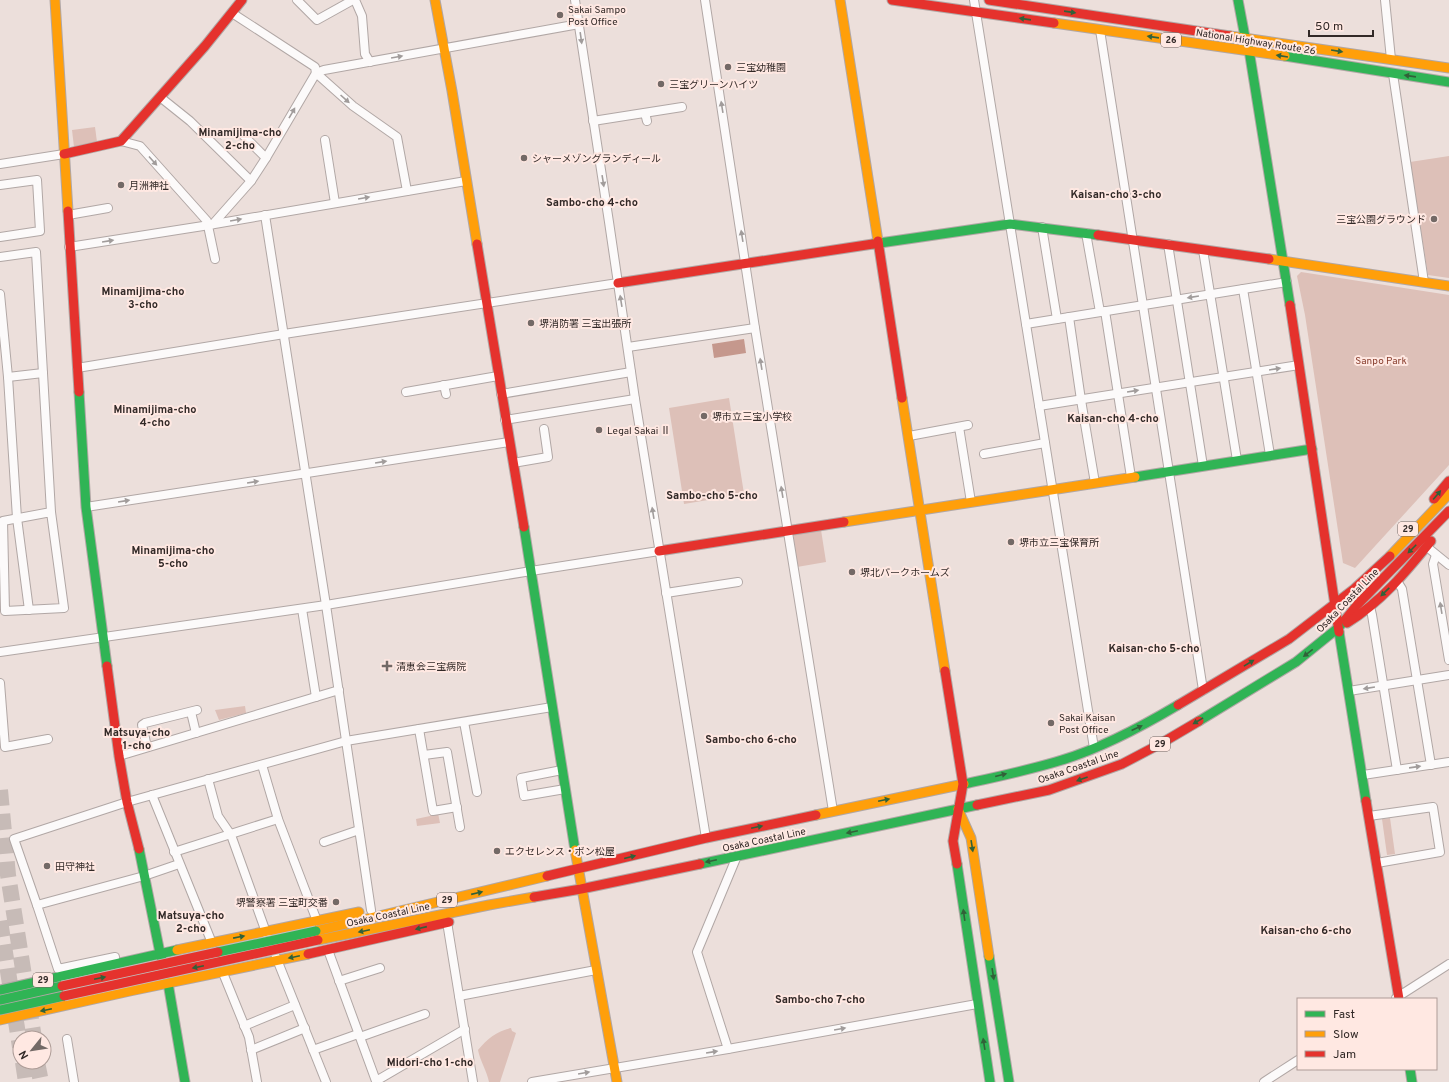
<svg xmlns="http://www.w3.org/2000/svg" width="1449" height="1082" font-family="Overpass,'Noto Sans JP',sans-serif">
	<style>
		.green { fill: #ddc0b8 }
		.water { fill: #c5988d }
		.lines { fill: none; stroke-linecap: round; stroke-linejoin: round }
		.highway-tunnel { stroke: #c7bbb7; stroke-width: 16; stroke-dasharray: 16 8; stroke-linecap: butt }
		.street-casing { stroke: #b1a7a5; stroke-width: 10 }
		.fast-casing { stroke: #b1a7a5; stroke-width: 11 }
		.slow-casing { stroke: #b1a7a5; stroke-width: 11 }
		.jam-casing { stroke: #b1a7a5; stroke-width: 11 }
		.street { stroke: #fcfafa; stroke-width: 8 }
		.fast { stroke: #30b455; stroke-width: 9 }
		.slow { stroke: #ff9f0a; stroke-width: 9 }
		.jam { stroke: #e5322d; stroke-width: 9 }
		.fast-bridge-casing { stroke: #c3bdbb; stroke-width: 11; stroke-linecap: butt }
		.jam-bridge-casing { stroke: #c3bdbb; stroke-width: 11; stroke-linecap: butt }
		.fast-bridge { stroke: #30b455; stroke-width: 9 }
		.jam-bridge { stroke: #e5322d; stroke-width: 9 }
		.oneway { fill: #316139 }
		.oneway2 { fill: #a19c9b }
		.poi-dot { fill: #736966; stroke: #ffe8e2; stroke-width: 1.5 }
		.labels { text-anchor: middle; stroke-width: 4; stroke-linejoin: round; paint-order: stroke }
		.shield { fill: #ffe8e2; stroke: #70625f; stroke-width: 1 }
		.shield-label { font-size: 9px; font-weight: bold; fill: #322927 }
		.poi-label { font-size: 10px; fill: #322927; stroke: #ffe8e2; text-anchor: start }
		.street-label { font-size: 10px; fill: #322927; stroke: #ffe8e2 }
		.park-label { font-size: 10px; fill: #873c2c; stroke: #ffe8e2 }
		.neighbourhood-label { font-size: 11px; font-weight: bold; fill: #322927; stroke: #ffe8e2 }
	</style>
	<rect width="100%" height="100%" fill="#ecdfdb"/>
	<g class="green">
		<polygon points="95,127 97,142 74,147 72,130"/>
		<polygon points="1449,156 1449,278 1428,275 1410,162"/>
		<polygon points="1301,272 1449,295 1449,465 1355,568 1343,563 1305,315 1297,276"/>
		<polygon points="729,398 744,494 684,504 669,408"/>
		<polygon points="821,530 826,562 797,567 793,538 795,534"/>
		<polygon points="245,706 246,713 219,720 215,710"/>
		<polygon points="438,813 440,823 417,826 416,819 430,816 430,814"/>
		<polygon points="1390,818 1395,854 1387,855 1382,819"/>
		<path d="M511,1028L512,1031L516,1033L500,1082H489C487,1071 480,1061 478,1050C487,1039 497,1031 511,1028Z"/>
	</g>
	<polygon class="water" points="744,339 746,353 714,358 712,344"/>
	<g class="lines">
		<g class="highway-tunnel">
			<polyline points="0,790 8,875 34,1038"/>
			<polyline points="0,921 20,1047"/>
			<polyline points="23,1062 26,1082"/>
			<polyline points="37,1062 41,1082"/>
		</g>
		<defs>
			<g id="street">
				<polyline points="297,0 317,20 353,0"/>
				<polyline points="355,0 362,16 365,54 370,62"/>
				<polyline points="575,0 609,222 635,399 706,838"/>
				<polyline points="705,0 755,328 833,811"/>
				<polyline points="974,0 1094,748"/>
				<polyline points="1385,0 1391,59"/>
				<polyline points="232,13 315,67 316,73 353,106 397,137 407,191"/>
				<polyline points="1100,30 1203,690"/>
				<polyline points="1393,74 1424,282"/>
				<polyline points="160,97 190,121 251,181"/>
				<polyline points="645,113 647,121"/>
				<polyline points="593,121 682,107"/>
				<polyline points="240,132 266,158"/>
				<polyline points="325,140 335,203"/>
				<polyline points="121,141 140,146 207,221 215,259"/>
				<polyline points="0,164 64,154"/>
				<polyline points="0,185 37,180 40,231 0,237"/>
				<polyline points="68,215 108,208"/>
				<polyline points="265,215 326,605 371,910"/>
				<polyline points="213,224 251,181 266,158 316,73 324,70 579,24"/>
				<polyline points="1042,227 1057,319"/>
				<polyline points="1086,233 1100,312"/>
				<polyline points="1168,244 1203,466"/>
				<polyline points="69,247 203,226 466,181"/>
				<polyline points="1203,250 1237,460"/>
				<polyline points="0,257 36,252 51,512 64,608 5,611 3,521 51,512"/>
				<polyline points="1243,289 1270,455"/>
				<polyline points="0,294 8,377 17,518 29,610"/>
				<polyline points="1105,311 1131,477"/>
				<polyline points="1069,317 1081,400 1095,483"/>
				<polyline points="1026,324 1287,282"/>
				<polyline points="628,347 755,328"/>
				<polyline points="77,368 284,334 618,283"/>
				<polyline points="8,377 43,373"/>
				<polyline points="444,385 446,394"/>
				<polyline points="406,392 498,376"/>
				<polyline points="501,394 631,372"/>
				<polyline points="1039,406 1299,365"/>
				<polyline points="505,420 635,399"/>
				<polyline points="959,427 971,502"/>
				<polyline points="909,436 968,425"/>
				<polyline points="984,454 1045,443"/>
				<polyline points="513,463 548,457 544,429"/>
				<polyline points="86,507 509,442"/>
				<polyline points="1427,547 1449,565"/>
				<polyline points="1436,555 1433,564 1449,660"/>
				<polyline points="1397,581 1402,589 1431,765"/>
				<polyline points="666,593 738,582"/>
				<polyline points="1370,607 1372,615 1397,770"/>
				<polyline points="302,609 316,697"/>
				<polyline points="0,652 326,605 531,571 659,551"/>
				<polyline points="0,683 5,747 48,739"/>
				<polyline points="1349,691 1449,675"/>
				<polyline points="191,712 196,733"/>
				<polyline points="464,722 477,792"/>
				<polyline points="419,729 433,811 457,807"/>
				<polyline points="147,747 142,725 145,723 197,710"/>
				<polyline points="424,755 447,752 460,827"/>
				<polyline points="119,756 339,690"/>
				<polyline points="262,765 278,819 317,921"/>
				<polyline points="562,770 521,778 524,796 565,789"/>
				<polyline points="1363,775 1449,762"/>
				<polyline points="208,779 218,816 231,835 267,935"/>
				<polyline points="152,795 212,943"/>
				<polyline points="1369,816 1433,807 1440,852 1377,863"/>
				<polyline points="324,842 359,830"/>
				<polyline points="174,852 278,819"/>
				<polyline points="37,905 14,839 127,802 346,741 552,707"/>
				<polyline points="447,922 473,1082"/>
				<polyline points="328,950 376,1081 465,1029"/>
				<polyline points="115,957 58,969 37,905 144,876 179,864"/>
				<polyline points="276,957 326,1082"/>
				<polyline points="223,973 249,1037 257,1082"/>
				<polyline points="339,981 380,968"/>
				<polyline points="459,996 596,970"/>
				<polyline points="1396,998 1449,964"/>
				<polyline points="244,1026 295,1005"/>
				<polyline points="360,1037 425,1014"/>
				<polyline points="67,1039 74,1082"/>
				<polyline points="728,1049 697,952 737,856"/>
				<polyline points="251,1050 305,1028"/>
				<polyline points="313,1050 358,1034"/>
				<polyline points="532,1082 728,1049 977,1004"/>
				<polyline points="1264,1082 1298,1060"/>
			</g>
			<g id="fast">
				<polyline points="1238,0 1245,37 1249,50 1290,305"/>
				<polyline points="1285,56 1449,82"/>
				<polyline points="873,244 1010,224 1098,235"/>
				<polyline points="79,392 86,507 107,666"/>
				<polyline points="1135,477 1312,449"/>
				<polyline points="524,527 575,850"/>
				<polyline points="1339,632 1366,801"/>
				<polyline points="1199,721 1296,662 1338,628 1345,620"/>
				<path d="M964,784C996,777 1030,770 1062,760C1102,748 1141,727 1178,705"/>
				<polyline points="139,849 160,953 168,983 185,1082"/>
				<polyline points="700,864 977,805"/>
				<polyline points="957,864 990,1082"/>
				<polyline points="989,956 1009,1082"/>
				<polyline points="0,990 177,950"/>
				<polyline points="0,1000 62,986"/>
				<polyline points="0,1010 64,996"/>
				<polyline points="1410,1069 1412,1082"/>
			</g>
			<g id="slow">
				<polyline points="55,0 68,211"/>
				<polyline points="435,0 452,91 477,244"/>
				<polyline points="840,0 878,241"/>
				<polyline points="1054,23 1285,56"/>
				<polyline points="1230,36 1449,68"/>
				<polyline points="1269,259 1449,286"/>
				<polyline points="902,398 945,671"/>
				<polyline points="844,522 1135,477"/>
				<polyline points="1390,556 1449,494"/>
				<polyline points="958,809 971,838 989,956"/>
				<polyline points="816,815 964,784"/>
				<polyline points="575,850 617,1082"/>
				<polyline points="316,931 547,876"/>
				<polyline points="318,940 489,905 534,897"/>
				<polyline points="177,950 359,912"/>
				<polyline points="0,1020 130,991 308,954"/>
			</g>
			<g id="jam">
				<polyline points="892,0 1054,23"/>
				<polyline points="989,0 1230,36"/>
				<polyline points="64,154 121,141 205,46 242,0"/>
				<polyline points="68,211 79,392"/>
				<polyline points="1098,235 1269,259"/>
				<polyline points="878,241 902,398"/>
				<polyline points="477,244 524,527"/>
				<polyline points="618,283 873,244"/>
				<polyline points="1290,305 1339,632"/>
				<polyline points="1434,499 1449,481"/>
				<polyline points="659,551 844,522"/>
				<polyline points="1345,620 1357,605 1449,511"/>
				<path d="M1347,623C1381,602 1406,572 1431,541"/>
				<polyline points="107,666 119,756 127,802 139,849"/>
				<polyline points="945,671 963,784 953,841 957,864"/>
				<polyline points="1178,705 1289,639 1354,589 1390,556"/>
				<polyline points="1366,801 1399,999"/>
				<polyline points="977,805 1049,790 1122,764 1160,744 1199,721"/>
				<polyline points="547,876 706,838 816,815"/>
				<polyline points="534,897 581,889 700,864"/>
				<polyline points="308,954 449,922"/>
			</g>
		</defs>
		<use href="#street" class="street-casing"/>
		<use href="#fast" class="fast-casing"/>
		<use href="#slow" class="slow-casing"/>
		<use href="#jam" class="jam-casing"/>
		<use href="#street" class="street"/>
		<use href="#fast" class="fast"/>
		<use href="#slow" class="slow"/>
		<use href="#jam" class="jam"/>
		<defs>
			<polyline id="fast-bridge" points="218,952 316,931"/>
			<g id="jam-bridge">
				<polyline points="62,986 218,952"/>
				<polyline points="64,996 318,940"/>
			</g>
		</defs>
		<use href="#fast-bridge" class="fast-bridge-casing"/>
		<use href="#jam-bridge" class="jam-bridge-casing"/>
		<use href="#fast-bridge" class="fast-bridge"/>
		<use href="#jam-bridge" class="jam-bridge"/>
	</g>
	<defs><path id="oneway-solid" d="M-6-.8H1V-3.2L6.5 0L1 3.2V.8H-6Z"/></defs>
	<g class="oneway">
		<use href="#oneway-solid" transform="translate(1070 12) rotate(8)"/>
		<use href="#oneway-solid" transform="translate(1025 19) rotate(-172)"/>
		<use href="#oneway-solid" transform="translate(1153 37) rotate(-172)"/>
		<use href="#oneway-solid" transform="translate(1337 51) rotate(9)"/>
		<use href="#oneway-solid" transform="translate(1282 56) rotate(-171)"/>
		<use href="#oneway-solid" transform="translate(1410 76) rotate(-172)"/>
		<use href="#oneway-solid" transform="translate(1437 495) rotate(-50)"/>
		<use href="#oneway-solid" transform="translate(1412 549) rotate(135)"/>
		<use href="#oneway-solid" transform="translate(1385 592) rotate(136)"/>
		<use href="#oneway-solid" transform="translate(1308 653) rotate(142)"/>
		<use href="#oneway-solid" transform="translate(1249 663) rotate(-31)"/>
		<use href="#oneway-solid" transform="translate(1198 721) rotate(149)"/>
		<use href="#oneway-solid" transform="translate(1137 728) rotate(-25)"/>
		<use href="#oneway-solid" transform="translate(1001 775) rotate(-14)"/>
		<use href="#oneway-solid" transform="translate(1082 779) rotate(160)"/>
		<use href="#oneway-solid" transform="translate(884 800) rotate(-12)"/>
		<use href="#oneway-solid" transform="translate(757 827) rotate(-12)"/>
		<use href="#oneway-solid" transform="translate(852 832) rotate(168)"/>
		<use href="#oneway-solid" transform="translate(972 846) rotate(81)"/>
		<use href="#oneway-solid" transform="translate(630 857) rotate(-14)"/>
		<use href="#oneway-solid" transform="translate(711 861) rotate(168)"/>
		<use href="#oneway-solid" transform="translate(477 893) rotate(-13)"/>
		<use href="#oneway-solid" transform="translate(964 915) rotate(-98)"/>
		<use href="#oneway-solid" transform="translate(421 928) rotate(167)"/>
		<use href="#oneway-solid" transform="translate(364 931) rotate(168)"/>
		<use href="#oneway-solid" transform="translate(239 937) rotate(-11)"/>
		<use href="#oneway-solid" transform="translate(294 957) rotate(168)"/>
		<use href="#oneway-solid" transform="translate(198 967) rotate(168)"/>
		<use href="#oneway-solid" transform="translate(993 974) rotate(81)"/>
		<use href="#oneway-solid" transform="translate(100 978) rotate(-12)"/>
		<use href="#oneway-solid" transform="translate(46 1010) rotate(168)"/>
		<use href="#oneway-solid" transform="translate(984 1044) rotate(-99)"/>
	</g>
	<g class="oneway2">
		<use href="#oneway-solid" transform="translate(581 38) rotate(82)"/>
		<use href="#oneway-solid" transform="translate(397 57) rotate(-10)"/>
		<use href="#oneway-solid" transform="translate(345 99) rotate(42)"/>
		<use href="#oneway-solid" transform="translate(722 107) rotate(-99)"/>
		<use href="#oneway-solid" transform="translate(292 113) rotate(-60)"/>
		<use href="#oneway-solid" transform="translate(153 161) rotate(48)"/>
		<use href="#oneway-solid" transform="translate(603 181) rotate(81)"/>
		<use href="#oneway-solid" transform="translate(364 198) rotate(-10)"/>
		<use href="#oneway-solid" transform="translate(236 220) rotate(-10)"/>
		<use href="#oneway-solid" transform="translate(742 236) rotate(-99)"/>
		<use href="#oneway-solid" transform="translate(108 241) rotate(-9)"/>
		<use href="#oneway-solid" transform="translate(1193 297) rotate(171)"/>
		<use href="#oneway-solid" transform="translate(621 301) rotate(-99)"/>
		<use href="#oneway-solid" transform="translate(761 364) rotate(-99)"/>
		<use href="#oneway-solid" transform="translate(1275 369) rotate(-9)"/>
		<use href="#oneway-solid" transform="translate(1133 391) rotate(-9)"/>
		<use href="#oneway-solid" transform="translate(381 462) rotate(-9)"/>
		<use href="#oneway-solid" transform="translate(253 482) rotate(-9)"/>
		<use href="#oneway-solid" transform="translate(782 492) rotate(-99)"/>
		<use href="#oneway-solid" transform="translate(124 501) rotate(-9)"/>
		<use href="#oneway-solid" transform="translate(653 513) rotate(-99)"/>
		<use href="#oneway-solid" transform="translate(1441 608) rotate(-99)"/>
		<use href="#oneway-solid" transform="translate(1369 688) rotate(171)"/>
		<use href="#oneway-solid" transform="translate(1415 767) rotate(-8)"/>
		<use href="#oneway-solid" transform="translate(840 1029) rotate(-10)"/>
		<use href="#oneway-solid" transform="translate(712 1052) rotate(-9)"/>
		<use href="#oneway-solid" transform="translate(584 1073) rotate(-10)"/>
	</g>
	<g class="poi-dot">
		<circle cx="560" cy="15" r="4"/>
		<circle cx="728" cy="67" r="4"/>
		<circle cx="661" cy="84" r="4"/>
		<circle cx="524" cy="158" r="4"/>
		<circle cx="121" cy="185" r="4"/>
		<circle cx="1434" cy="219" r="4"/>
		<circle cx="531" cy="323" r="4"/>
		<circle cx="704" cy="416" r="4"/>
		<circle cx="599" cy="430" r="4"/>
		<circle cx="1011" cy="542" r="4"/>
		<circle cx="852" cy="572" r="4"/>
		<path d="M385 660h4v4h4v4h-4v4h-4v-4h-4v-4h4z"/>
		<circle cx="1051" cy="723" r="4"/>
		<circle cx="497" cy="851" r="4"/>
		<circle cx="47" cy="866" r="4"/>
		<circle cx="336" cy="902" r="4"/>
	</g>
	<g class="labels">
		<g class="shield">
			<rect x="1161" y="33" width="20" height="14" rx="3"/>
			<rect x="1398" y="522" width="20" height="14" rx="3"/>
			<rect x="1150" y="737" width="20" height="14" rx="3"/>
			<rect x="437" y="893" width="20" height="14" rx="3"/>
			<rect x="33" y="973" width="20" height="14" rx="3"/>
		</g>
		<g class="shield-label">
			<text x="1171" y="43">26</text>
			<text x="1408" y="532">29</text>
			<text x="1160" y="747">29</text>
			<text x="447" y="903">29</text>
			<text x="43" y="983">29</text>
		</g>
		<g class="poi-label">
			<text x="568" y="13">Sakai Sampo<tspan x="568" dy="12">Post Office</tspan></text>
			<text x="736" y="71">三宝幼稚園</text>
			<text x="669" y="88">三宝グリーンハイツ</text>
			<text x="532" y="162">シャーメゾングランディール</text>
			<text x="129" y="189">月洲神社</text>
			<text x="1426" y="223" text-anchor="end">三宝公園グラウンド</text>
			<text x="539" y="327">堺消防署 三宝出張所</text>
			<text x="712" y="420">堺市立三宝小学校</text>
			<text x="607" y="434">Legal Sakai Ⅱ</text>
			<text x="1019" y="546">堺市立三宝保育所</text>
			<text x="860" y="576">堺北パークホームズ</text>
			<text x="396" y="670">清恵会三宝病院</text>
			<text x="1059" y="721">Sakai Kaisan<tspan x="1059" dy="12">Post Office</tspan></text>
			<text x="505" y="855">エクセレンス・ボン松屋</text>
			<text x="55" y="870">田守神社</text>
			<text x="328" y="906" text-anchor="end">堺警察署 三宝町交番</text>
		</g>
		<g class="street-label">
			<text transform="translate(1256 41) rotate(9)" y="4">National Highway Route 26</text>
			<text transform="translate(1347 600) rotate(-46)" y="4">Osaka Coastal Line</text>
			<text transform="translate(1078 766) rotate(-19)" y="4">Osaka Coastal Line</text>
			<text transform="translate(764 839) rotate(-12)" y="4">Osaka Coastal Line</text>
			<text transform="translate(388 914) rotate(-12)" y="4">Osaka Coastal Line</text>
		</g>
		<g class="park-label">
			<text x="1381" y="364">Sanpo Park</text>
		</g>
		<g class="neighbourhood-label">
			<text x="240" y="136">Minamijima-cho<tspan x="240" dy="13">2-cho</tspan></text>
			<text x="1116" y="198">Kaisan-cho 3-cho</text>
			<text x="592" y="206">Sambo-cho 4-cho</text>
			<text x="143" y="295">Minamijima-cho<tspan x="143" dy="13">3-cho</tspan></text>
			<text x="155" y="413">Minamijima-cho<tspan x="155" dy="13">4-cho</tspan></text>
			<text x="1113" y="422">Kaisan-cho 4-cho</text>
			<text x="712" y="499">Sambo-cho 5-cho</text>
			<text x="173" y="554">Minamijima-cho<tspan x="173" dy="13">5-cho</tspan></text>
			<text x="1154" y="652">Kaisan-cho 5-cho</text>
			<text x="137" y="736">Matsuya-cho<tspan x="137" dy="13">1-cho</tspan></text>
			<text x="751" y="743">Sambo-cho 6-cho</text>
			<text x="191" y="919">Matsuya-cho<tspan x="191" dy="13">2-cho</tspan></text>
			<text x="1306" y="934">Kaisan-cho 6-cho</text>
			<text x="820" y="1003">Sambo-cho 7-cho</text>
			<text x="430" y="1066">Midori-cho 1-cho</text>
		</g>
	</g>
	<rect x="1297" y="998" width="140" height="72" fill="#ffe8e2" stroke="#ad9c97"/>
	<rect x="1305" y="1011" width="20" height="6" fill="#30b455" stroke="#ad9c97"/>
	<text x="1333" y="1018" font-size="12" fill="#322927">Fast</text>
	<rect x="1305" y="1031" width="20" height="6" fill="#ff9f0a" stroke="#ad9c97"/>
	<text x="1333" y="1038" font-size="12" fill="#322927">Slow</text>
	<rect x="1305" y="1051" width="20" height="6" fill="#e5322d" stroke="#ad9c97"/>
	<text x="1333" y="1058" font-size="12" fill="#322927">Jam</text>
	<g transform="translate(32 1050) rotate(240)"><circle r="19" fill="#ffe8e2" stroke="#ad9c97"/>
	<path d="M0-3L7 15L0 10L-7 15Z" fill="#736966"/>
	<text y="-6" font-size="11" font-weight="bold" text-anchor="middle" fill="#322927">N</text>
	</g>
	<path d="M1309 30v6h64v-6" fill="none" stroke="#322927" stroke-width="2"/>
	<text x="1315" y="30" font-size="12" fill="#322927" stroke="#ffe8e2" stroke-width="3" paint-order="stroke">50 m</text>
</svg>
